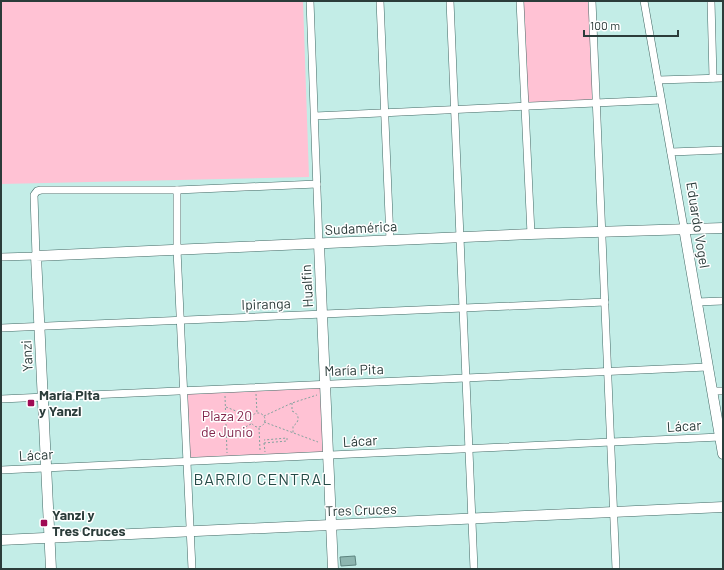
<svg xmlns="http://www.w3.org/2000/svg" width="724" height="570" font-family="Barlow,sans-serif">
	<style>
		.green { fill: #ffc2d4 }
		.building { fill: #8db6b0; stroke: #5c837e }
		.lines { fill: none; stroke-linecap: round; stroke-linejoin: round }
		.street-casing { stroke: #436965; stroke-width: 8 }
		.secondary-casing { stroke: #436965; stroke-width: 11 }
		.path { stroke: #83a29e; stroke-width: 1; stroke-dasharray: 2 2; stroke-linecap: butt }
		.street { stroke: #fff; stroke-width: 7 }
		.secondary { stroke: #fff; stroke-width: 10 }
		.poi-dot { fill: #9f0b54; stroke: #fff; stroke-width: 1.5 }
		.labels { text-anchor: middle; stroke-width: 3; stroke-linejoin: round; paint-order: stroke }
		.street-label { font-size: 14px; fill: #2b3c3a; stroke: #fff }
		.poi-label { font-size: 14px; font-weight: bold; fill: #2b3c3a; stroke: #fff; text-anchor: start }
		.park-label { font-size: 14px; fill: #83264c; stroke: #fff }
		.quarter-label { font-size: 16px; letter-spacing: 1px; fill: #254b47; stroke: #fff }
	</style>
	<rect width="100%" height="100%" fill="#c3ede7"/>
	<g class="green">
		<polygon points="1,1 303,1 309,177 1,184"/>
		<polygon points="520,1 592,1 597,104 525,107"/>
		<polygon points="325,384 328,455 186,461 183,391"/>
	</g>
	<polygon class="building" points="355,556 356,565 341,566 340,557"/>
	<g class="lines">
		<defs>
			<g id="street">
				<polyline points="310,1 319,244"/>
				<polyline points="380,1 390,240"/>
				<polyline points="450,1 474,569"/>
				<polyline points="520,1 531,234"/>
				<polyline points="592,1 616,569"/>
				<polyline points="644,1 684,228"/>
				<polyline points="711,1 713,78"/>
				<polyline points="658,80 723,78"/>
				<polyline points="315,116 661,100"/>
				<polyline points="671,152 723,150"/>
				<polyline points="177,190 177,250 192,569"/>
				<polyline points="1,257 36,256 34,195 37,191 41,190 177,190 317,184"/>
				<polyline points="696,302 723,301"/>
				<polyline points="1,328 605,302"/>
				<polyline points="713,391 723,391"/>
				<polyline points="1,399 707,367"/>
				<polyline points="1,470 720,437"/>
			</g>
			<g id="secondary">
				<polyline points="684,228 723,454"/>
				<polyline points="319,244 333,569"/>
				<polyline points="1,540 723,507"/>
				<polyline points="51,569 36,256 531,234 723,228"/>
			</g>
		</defs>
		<use href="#street" class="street-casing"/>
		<use href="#secondary" class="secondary-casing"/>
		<g class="path">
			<polyline points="256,394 257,413"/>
			<polyline points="225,396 227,453"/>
			<path d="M292,403V411C300,414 300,422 293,426V433"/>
			<polyline points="226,407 251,417"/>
			<circle cx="258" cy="420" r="7"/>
			<polyline points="264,416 292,403 317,395"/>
			<polyline points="247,421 250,421"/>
			<polyline points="264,422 318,442"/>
			<polyline points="259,428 260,450"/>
			<polyline points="228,436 251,424"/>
			<polyline points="264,443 287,441 287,438 264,440"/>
			<polyline points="264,443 265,452"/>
		</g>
		<use href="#street" class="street"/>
		<use href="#secondary" class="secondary"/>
	</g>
	<g class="poi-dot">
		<rect x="27" y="399" width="8" height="8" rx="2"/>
		<rect x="40" y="519" width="8" height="8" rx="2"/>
	</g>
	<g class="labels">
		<g class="street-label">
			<text transform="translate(698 225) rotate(81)" y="5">Eduardo Vogel</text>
			<text transform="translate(361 228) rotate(-3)" y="5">Sudamérica</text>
			<text transform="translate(307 286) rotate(-93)" y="5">Hualfin</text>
			<text transform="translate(266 304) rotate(-2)" y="5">Ipiranga</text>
			<text transform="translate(27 356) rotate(-93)" y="5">Yanzi</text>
			<text transform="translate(354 370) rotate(-2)" y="5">María Pita</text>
			<text transform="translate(684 426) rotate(-3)" y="5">Lácar</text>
			<text transform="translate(360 441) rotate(-3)" y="5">Lácar</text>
			<text transform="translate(36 455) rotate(-3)" y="5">Lácar</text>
			<text transform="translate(361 510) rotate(-2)" y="5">Tres Cruces</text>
		</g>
		<g class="poi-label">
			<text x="39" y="400">María Pita<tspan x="39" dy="16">y Yanzi</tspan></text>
			<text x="52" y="520">Yanzi y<tspan x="52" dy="16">Tres Cruces</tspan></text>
		</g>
		<g class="park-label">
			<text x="227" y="421">Plaza 20<tspan x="227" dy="16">de Junio</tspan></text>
		</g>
		<g class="quarter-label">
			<text x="263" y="485">BARRIO CENTRAL</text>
		</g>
	</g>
	<rect width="724" height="570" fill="none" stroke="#2b3c3a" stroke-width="4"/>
	<path d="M584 30v6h94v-6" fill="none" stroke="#2b3c3a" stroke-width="2"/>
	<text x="590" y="30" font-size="12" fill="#2b3c3a" stroke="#ffffff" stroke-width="3" paint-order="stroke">100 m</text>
</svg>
